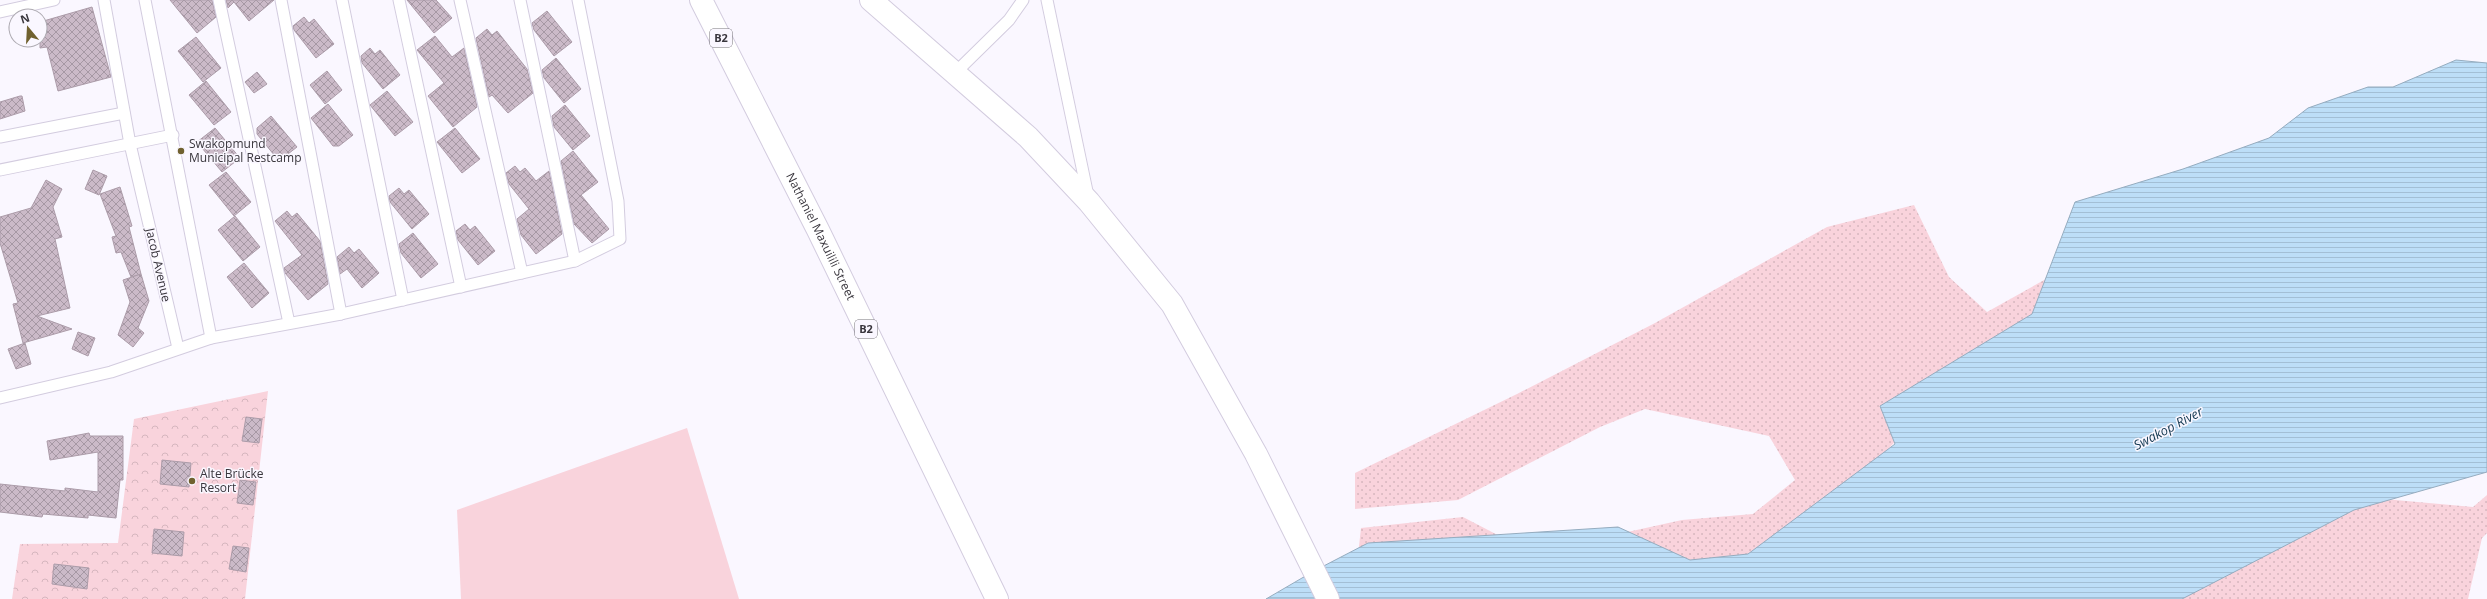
<svg xmlns="http://www.w3.org/2000/svg" width="2487" height="599" font-family="'Open Sans',sans-serif">
	<style>
		.grass { fill: url(#grass-dots) }
		.park { fill: url(#park-crowns) }
		.pitch { fill: #f9d3dc }
		.water { fill: url(#water-rules); stroke: #95acbf }
		.building { fill: url(#building-cross-hatch); stroke: #ac9ca9 }
		.lines { fill: none; stroke-linecap: round; stroke-linejoin: round }
		.lane-casing { stroke: #d3ccdf; stroke-width: 13 }
		.street-casing { stroke: #d3ccdf; stroke-width: 24 }
		.highway-casing { stroke: #d3ccdf; stroke-width: 24 }
		.lane { stroke: #fff; stroke-width: 11 }
		.street { stroke: #fff; stroke-width: 22 }
		.highway { stroke: #fff; stroke-width: 22 }
		.poi-dot { fill: #70612f; stroke: #faf7ff; stroke-width: 1.5 }
		.labels { text-anchor: middle; stroke-width: 3; stroke-linejoin: round; paint-order: stroke }
		.shield { fill: #faf7ff; stroke: #737077; stroke-width: 1 }
		.shield-label { font-size: 11px; font-weight: bold; fill: #39363d }
		.poi-label { font-size: 12px; fill: #39363d; stroke: #faf7ff; text-anchor: start }
		.street-label { font-size: 12px; fill: #39363d; stroke: #faf7ff }
		.water-label { font-size: 13px; font-style: italic; fill: #163b54; stroke: #faf7ff }
	</style>
	<defs>
		<pattern id="grass-dots" width="8" height="8" patternUnits="userSpaceOnUse"><rect width="8" height="8" fill="#f9d3dc"/><path d="M2 2h.1M6 6h.1" fill="none" stroke="#d6b6be" stroke-width="1.8" stroke-linecap="round"/></pattern>
		<pattern id="park-crowns" width="20" height="18" patternUnits="userSpaceOnUse"><rect width="20" height="18" fill="#f9d3dc"/><path d="M2 6a3 3 0 1 1 6 0M12 15a3 3 0 1 1 6 0" fill="none" stroke="#d6b6be"/></pattern>
		<pattern id="water-rules" width="6" height="5" patternUnits="userSpaceOnUse"><rect width="6" height="5" fill="#bddef7"/><path d="M0 2.5h6" fill="none" stroke="#a3bfd5"/></pattern>
		<pattern id="building-cross-hatch" width="8" height="8" patternUnits="userSpaceOnUse"><rect width="8" height="8" fill="#cbbac8"/><path d="M0 0l8 8M0 8l8-8" fill="none" stroke="#a698a4"/></pattern>
	</defs>
	<rect width="100%" height="100%" fill="#faf7ff"/>
	<g class="grass">
		<polygon points="1914,205 1949,277 1987,312 2132,231 1922,411 1805,543 1718,599 1355,582 1361,528 1463,517 1532,553 1682,520 1753,514 1795,480 1769,436 1645,409 1600,427 1458,500 1355,509 1355,473 1517,394 1655,323 1827,227"/>
		<polygon points="2340,495 2473,507 2487,495 2487,533 2482,538 2468,599 2150,599"/>
	</g>
	<polygon class="park" points="268,391 245,599 12,599 20,544 118,543 134,419"/>
	<polygon class="pitch" points="687,428 739,599 461,599 457,510"/>
	<polygon class="water" points="2456,60 2487,63 2487,472 2354,510 2182,599 1266,599 1314,571 1368,543 1618,527 1690,560 1748,554 1895,444 1880,406 2032,314 2075,202 2183,169 2269,138 2308,108 2368,87 2393,87"/>
	<g class="building">
		<polygon points="170,0 212,0 216,17 197,33"/>
		<polygon points="226,0 274,0 249,21 234,2 228,8"/>
		<polygon points="407,0 436,0 452,18 434,33"/>
		<polygon points="92,7 111,77 58,91 47,47 40,48 40,22"/>
		<polygon points="547,11 572,42 554,56 534,30 532,23"/>
		<polygon points="304,17 309,23 314,19 334,44 316,58 294,30 293,26"/>
		<polygon points="487,29 492,35 497,31 527,69 533,93 508,113 492,95 489,97 476,38"/>
		<polygon points="435,36 452,57 464,48 477,107 453,127 428,96 444,83 417,50"/>
		<polygon points="196,37 221,68 203,82 178,51"/>
		<polygon points="370,48 375,54 380,50 400,75 383,89 362,63 361,56"/>
		<polygon points="556,58 581,89 564,103 544,78 542,70"/>
		<polygon points="327,71 342,90 325,104 310,85"/>
		<polygon points="257,72 267,84 254,93 245,82"/>
		<polygon points="206,81 231,112 214,125 189,95"/>
		<polygon points="387,91 413,122 395,136 370,105"/>
		<polygon points="20,96 22,96 25,111 0,119 0,102"/>
		<polygon points="328,104 353,135 339,146 333,146 311,118"/>
		<polygon points="565,105 590,136 573,150 554,127 552,116"/>
		<polygon points="271,116 297,147 279,161 257,134 257,128"/>
		<polygon points="215,128 240,158 222,172 197,142"/>
		<polygon points="455,128 480,159 462,173 437,142"/>
		<polygon points="573,151 598,182 581,195 609,229 592,243 574,224 561,161"/>
		<polygon points="515,166 520,172 525,168 536,181 549,171 562,234 536,254 521,235 517,219 529,209 509,184 506,173"/>
		<polygon points="93,170 107,176 99,195 85,189"/>
		<polygon points="226,172 251,202 234,216 209,185"/>
		<polygon points="46,180 62,189 53,207 62,237 55,239 70,308 37,316 72,329 23,343 13,304 18,303 0,243 0,217 31,208"/>
		<polygon points="120,187 132,226 129,227 141,274 131,277 121,252 116,253 112,237 116,236 100,194"/>
		<polygon points="399,188 404,194 409,190 429,214 412,229 390,202 389,196"/>
		<polygon points="287,211 292,217 297,213 320,241 328,284 308,300 285,273 284,268 302,255 275,221"/>
		<polygon points="235,216 260,247 243,261 218,230"/>
		<polygon points="465,224 470,230 475,226 495,251 478,265 458,240 456,231"/>
		<polygon points="413,233 438,264 421,278 401,253 399,244"/>
		<polygon points="349,247 354,253 359,249 379,273 362,288 347,269 340,274 337,257"/>
		<polygon points="244,263 269,293 252,308 227,277"/>
		<polygon points="141,274 149,301 138,328 144,333 133,347 118,335 130,302 123,280"/>
		<polygon points="78,332 95,338 88,356 72,349"/>
		<polygon points="25,343 31,364 16,369 8,349"/>
		<polygon points="246,417 262,419 259,443 242,441"/>
		<polygon points="89,433 90,436 123,436 123,480 120,480 116,518 88,515 88,518 43,514 42,517 0,512 0,484 65,491 65,488 98,492 98,452 50,460 47,441"/>
		<polygon points="162,460 191,463 189,487 160,484"/>
		<polygon points="240,480 256,482 253,505 237,503"/>
		<polygon points="154,529 184,532 182,556 152,553"/>
		<polygon points="233,546 249,548 246,572 229,569"/>
		<polygon points="54,564 89,568 87,589 52,584"/>
	</g>
	<g class="lines">
		<defs>
			<g id="lane">
				<polyline points="104,0 130,144 178,348"/>
				<polyline points="145,0 211,338"/>
				<polyline points="219,0 289,323"/>
				<polyline points="281,0 341,314"/>
				<polyline points="342,0 403,300"/>
				<polyline points="399,0 461,287"/>
				<polyline points="460,0 522,273"/>
				<polyline points="520,0 575,261"/>
				<polyline points="1047,0 1088,196"/>
				<polyline points="0,12 54,0"/>
				<polyline points="955,73 1009,20 1023,0"/>
				<polyline points="0,137 124,113"/>
				<polyline points="0,170 173,135"/>
				<polyline points="0,398 111,372 211,338 341,314 575,261 620,239 618,201 578,0"/>
			</g>
			<polyline id="street" points="871,0 1028,137 1089,202 1172,304 1256,454 1328,599"/>
			<g id="highway">
				<path id="s1" d="M701,0L818,230L997,599"/>
			</g>
		</defs>
		<use href="#lane" class="lane-casing"/>
		<use href="#street" class="street-casing"/>
		<use href="#highway" class="highway-casing"/>
		<use href="#lane" class="lane"/>
		<use href="#street" class="street"/>
		<use href="#highway" class="highway"/>
	</g>
	<g class="poi-dot">
		<circle cx="181" cy="151" r="4"/>
		<circle cx="192" cy="481" r="4"/>
	</g>
	<g class="labels">
		<g class="shield">
			<rect x="710" y="29" width="22" height="18" rx="3"/>
			<rect x="855" y="320" width="22" height="18" rx="3"/>
		</g>
		<g class="shield-label">
			<text x="721" y="42">B2</text>
			<text x="866" y="333">B2</text>
		</g>
		<g class="poi-label">
			<text x="189" y="148">Swakopmund<tspan x="189" dy="14">Municipal Restcamp</tspan></text>
			<text x="200" y="478">Alte Brücke<tspan x="200" dy="14">Resort</tspan></text>
		</g>
		<g class="street-label">
			<text dy="4" stroke="none"><textPath href="#s1" startOffset="265">Nathaniel Maxuilili Street</textPath></text>
			<text transform="translate(158 265) rotate(77)" y="4">Jacob Avenue</text>
		</g>
		<g class="water-label">
			<text transform="translate(2168 428) rotate(-28)" y="5">Swakop River</text>
		</g>
	</g>
	<g transform="translate(28 28) rotate(342)"><circle r="19" fill="#faf7ff" stroke="#adaab1"/>
	<path d="M0-3L7 15L0 10L-7 15Z" fill="#70612f"/>
	<text y="-6" font-size="11" font-weight="bold" text-anchor="middle" fill="#39363d">N</text>
	</g>
</svg>
